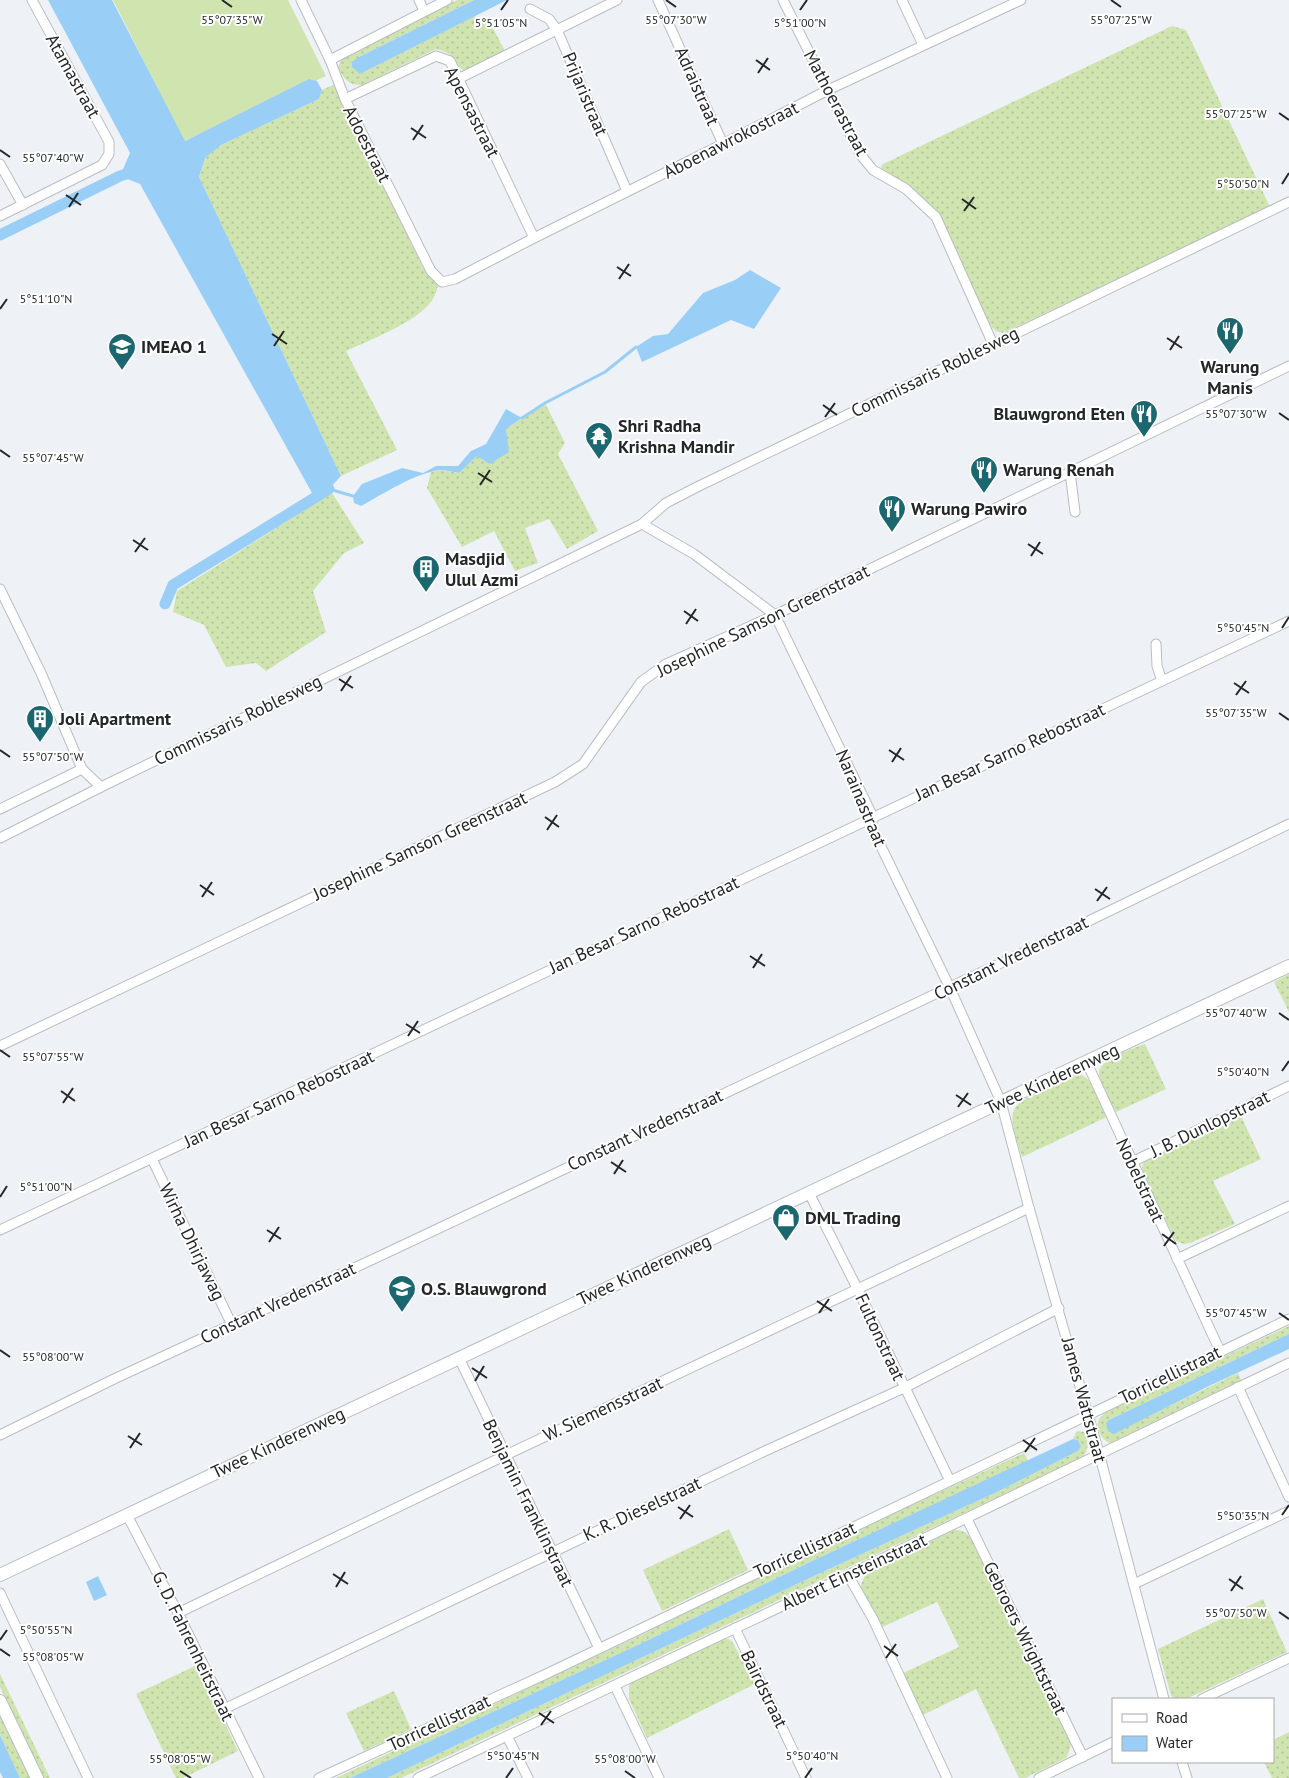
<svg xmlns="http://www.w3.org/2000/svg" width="1289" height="1778" font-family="'PT Sans',sans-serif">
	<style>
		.grass { fill: url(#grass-dots) }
		.pitch { fill: #cfe4af }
		.water { fill: #99cff7 }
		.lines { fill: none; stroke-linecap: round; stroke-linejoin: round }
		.stream { stroke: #99cff7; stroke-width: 3 }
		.canal { stroke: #99cff7; stroke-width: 11 }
		.street-casing { stroke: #b9bdc2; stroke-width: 11 }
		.secondary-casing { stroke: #b9bdc2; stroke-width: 14 }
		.street { stroke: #fff; stroke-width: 9 }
		.secondary { stroke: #fff; stroke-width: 12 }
		.ticks { fill: none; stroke: #242627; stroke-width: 2 }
		.labels { text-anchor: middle; stroke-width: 4; stroke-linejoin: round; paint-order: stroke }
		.street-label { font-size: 18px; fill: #242627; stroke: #fff }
		.poi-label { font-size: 18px; font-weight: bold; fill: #242627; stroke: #fff; text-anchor: start }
		.ticks-label { font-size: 12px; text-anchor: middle; fill: #242627; stroke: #fff; stroke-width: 4; stroke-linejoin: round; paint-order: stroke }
	</style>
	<defs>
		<pattern id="grass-dots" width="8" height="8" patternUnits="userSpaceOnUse" patternTransform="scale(1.25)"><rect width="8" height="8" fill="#cfe4af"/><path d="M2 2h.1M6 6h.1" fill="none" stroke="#b2c397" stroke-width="1.8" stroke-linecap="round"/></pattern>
	</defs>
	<rect width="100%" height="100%" fill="#eef2f7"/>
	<g class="grass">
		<path d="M457,0H474L359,57L360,74L475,16L479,21L487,17L505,51L470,69L463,70C450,60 459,55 436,49L362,85C348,86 345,79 338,68L340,62L344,57Z"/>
		<polygon points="1172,26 1186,30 1270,207 1003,333 996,331 990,325 936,210 912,188 883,170 881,167 883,164"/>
		<path d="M335,84L423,268L430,277L439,282C437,289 435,298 430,303C414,323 370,340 346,351L397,450L341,476L199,177L205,158L221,145L319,99L322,90Z"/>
		<polygon points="545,403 565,443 558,454 598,531 567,549 549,519 525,528 538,563 515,571 494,531 462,547 427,488 431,472 441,470 459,473 506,429"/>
		<polygon points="332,493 364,543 344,553 313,591 326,632 266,671 256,663 226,667 204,625 173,612 177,591"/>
		<polygon points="1289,974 1289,1012 1274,982"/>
		<path d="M1145,1044L1166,1089L1116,1112C1111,1102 1098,1083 1099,1072C1099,1060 1134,1048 1145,1044Z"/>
		<path d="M1081,1075C1095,1080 1101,1104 1107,1117L1022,1157C1019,1147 1010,1122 1013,1113C1014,1107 1019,1104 1023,1100L1075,1076Z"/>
		<polygon points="1241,1116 1261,1159 1213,1181 1235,1224 1190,1243 1184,1244 1176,1241 1143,1174 1142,1167 1144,1162"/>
		<path d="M1289,1326V1334L1109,1420L1114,1433L1238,1373L1241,1380L1110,1443C1101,1440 1094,1426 1100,1418C1101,1416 1104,1414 1106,1412Z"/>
		<path d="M1077,1431L1084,1432C1089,1442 1089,1448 1083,1457L401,1778H387L814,1576L999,1491L1078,1451L1081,1447L1078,1440L1073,1439Z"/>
		<polygon points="1024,1453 1028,1461 808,1563 640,1644 350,1778 336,1778 637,1637 804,1555"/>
		<polygon points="729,1529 748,1570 662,1611 643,1570"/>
		<path d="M954,1530C963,1530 966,1532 971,1539L1071,1744L1069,1752L1066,1758L1025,1778H1019L976,1689L923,1715L903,1673L959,1647L937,1602L882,1627L860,1587L866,1573Z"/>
		<polygon points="1263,1599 1287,1652 1186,1699 1174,1699 1171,1695 1158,1649"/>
		<polygon points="723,1639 729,1639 733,1643 755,1684 647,1738 629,1699 629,1685 635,1680"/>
		<polygon points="197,1665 238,1751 183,1778 176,1778 136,1694"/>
		<polygon points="0,1674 50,1778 44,1778 0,1687"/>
		<polygon points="394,1691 411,1729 364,1751 346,1713"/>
		<polygon points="0,1716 30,1778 20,1778 0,1735"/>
		<polygon points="1289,1732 1289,1778 1272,1778 1264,1762 1273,1762 1273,1740"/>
	</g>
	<polygon class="pitch" points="113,0 288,0 326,76 184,141"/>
	<g class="water">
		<polygon points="48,0 112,0 185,141 309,79 317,81 322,90 319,99 221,145 205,158 199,177 341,476 329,489 312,493 140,184 120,176 130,153"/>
		<polygon points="474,0 507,0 360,74 352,67 352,62 359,57"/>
		<polygon points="750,270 781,288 754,329 731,320 642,362 636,347 653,336 668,334 703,293 735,280"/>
		<path d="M506,409L522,418L506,429L509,452L490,464L477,456L459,473C453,472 446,470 440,470C415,473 383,494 361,506L354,503L353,496L362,484L402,468L423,473L436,466H458L471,451L486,444Z"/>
		<polygon points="1289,1334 1289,1349 1209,1386 1114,1434 1108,1431 1106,1423 1109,1420"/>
		<polygon points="1073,1439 1078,1440 1081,1447 1078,1451 999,1491 814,1576 387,1778 350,1778 640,1644 808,1563"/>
		<polygon points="98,1576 107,1595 94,1601 86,1582"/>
		<polygon points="0,1735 20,1778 3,1778 0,1772"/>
	</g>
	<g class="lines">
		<g class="stream">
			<polyline points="522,418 545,403 605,372 636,347"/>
			<polyline points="329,489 353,496"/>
		</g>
		<g class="canal">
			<polyline points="0,235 120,176 133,172"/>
			<polyline points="165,604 173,585 329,489 322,476"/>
		</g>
		<defs>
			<g id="street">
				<polyline points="301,0 330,60 345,99 431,271 442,282 455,279 534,238 723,144 828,90 1021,0"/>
				<polyline points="419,0 424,11"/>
				<polyline points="658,0 723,144"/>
				<polyline points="783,0 860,154 873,170 906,189 936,217 993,344"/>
				<polyline points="902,0 923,45"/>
				<polyline points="530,9 549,19 557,30 627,191"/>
				<polyline points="330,60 447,0"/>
				<polyline points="458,79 617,0"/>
				<polyline points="345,99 436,56 450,61 534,238"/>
				<polyline points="0,164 23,205"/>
				<polyline points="0,216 102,165 109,154 109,142 32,0"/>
				<polyline points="1070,472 1075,512"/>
				<polyline points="642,524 694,554 775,615 873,817 871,826 950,988 1001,1102 1029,1208 1099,1453 1164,1699"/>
				<polyline points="0,589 41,673 82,769"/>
				<polyline points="1156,644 1157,666 1162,681"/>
				<polyline points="0,809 82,769 101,787 642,524 666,503 699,486 1289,202"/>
				<polyline points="0,838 101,787"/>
				<polyline points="0,1046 555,782 583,764 641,682 666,664 775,615 1289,366"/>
				<polyline points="1087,1063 1220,1351"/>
				<polyline points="152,1159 232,1325"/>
				<polyline points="1132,1162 1289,1086"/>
				<polyline points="809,1193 858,1290 950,1481"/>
				<polyline points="0,1230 1289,621"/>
				<polyline points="1177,1259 1289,1206"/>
				<polyline points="459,1358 599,1648"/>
				<polyline points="1238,1387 1289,1497"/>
				<polyline points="0,1435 114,1379 380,1256 1035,947 1289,824"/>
				<polyline points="127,1515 178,1613 259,1778"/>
				<polyline points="967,1519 1083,1757"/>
				<polyline points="848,1575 873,1619 947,1778"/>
				<polyline points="1134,1584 1289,1511"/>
				<polyline points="0,1593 88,1778"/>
				<polyline points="178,1613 506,1455 1029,1208"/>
				<polyline points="735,1628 806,1778"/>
				<polyline points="615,1686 659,1778"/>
				<polyline points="1202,1699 1289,1658"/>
				<polyline points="224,1709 765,1451 904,1388 1059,1308"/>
				<polyline points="507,1736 528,1778"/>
				<polyline points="1182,1762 1187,1778"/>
				<polyline points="319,1778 544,1675 1289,1319"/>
				<polyline points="418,1778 848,1575 1289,1363"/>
				<polyline points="1039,1778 1113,1742"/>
			</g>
			<g id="secondary">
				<polyline points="0,1575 1289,966"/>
				<polyline points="0,1701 37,1778"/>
			</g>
		</defs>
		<use href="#street" class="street-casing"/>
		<use href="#secondary" class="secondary-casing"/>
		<use href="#street" class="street"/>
		<use href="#secondary" class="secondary"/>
	</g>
	<path class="ticks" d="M222,0L232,7M666,0L676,7M1111,0L1121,7M501,10L508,0M800,10L807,0M756,60L770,70M758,73L768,58M1279,113L1289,120M411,128L426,138M413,140L423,125M0,150L10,157M1282,184L1289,173M66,195L81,205M962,199L976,209M69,207L78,193M964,211L974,197M617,267L631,276M619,279L629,264M0,309L7,299M272,334L287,344M1167,338L1182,348M274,346L284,331M1170,350L1179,336M823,405L837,415M1279,413L1289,420M825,417L835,403M0,450L10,457M478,473L492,482M480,485L490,470M133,540L148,550M1028,544L1043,554M135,552L145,538M1031,556L1040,542M684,611L698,621M686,624L696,609M1282,628L1289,617M339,679L353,688M1234,683L1249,693M341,691L351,676M1236,695L1246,681M1279,713L1289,720M0,750L10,757M889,750L904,760M892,762L901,748M545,817L559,827M547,830L557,815M200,885L214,895M1095,889L1110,899M202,897L212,882M1097,901L1107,887M750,956L765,966M753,968L762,954M1279,1013L1289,1020M406,1024L420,1033M408,1036L418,1021M0,1050L10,1057M1282,1071L1289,1061M61,1091L75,1101M956,1095L971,1105M63,1103L73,1088M958,1107L968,1093M611,1162L626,1172M614,1174L623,1160M0,1197L7,1186M267,1230L281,1239M1162,1234L1176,1244M269,1242L279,1227M1164,1246L1174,1232M817,1301L832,1311M819,1313L829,1299M1279,1313L1289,1320M0,1350L10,1357M472,1368L487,1378M475,1381L484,1366M128,1436L142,1445M1023,1440L1037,1450M130,1448L140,1433M1025,1452L1035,1438M678,1507L693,1517M1282,1515L1289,1505M680,1519L690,1505M333,1574L348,1584M1229,1579L1243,1589M336,1587L345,1572M1231,1591L1241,1576M1279,1612L1289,1619M0,1640L7,1630M884,1646L898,1656M0,1649L10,1656M886,1658L896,1644M539,1713L554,1723M541,1725L551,1711M180,1771L191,1778M625,1771L635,1778M506,1778L513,1768M805,1778L812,1768"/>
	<defs>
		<symbol id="restaurant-pin" viewBox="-11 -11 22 30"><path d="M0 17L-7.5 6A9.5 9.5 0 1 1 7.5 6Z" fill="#1b676f" stroke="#fff"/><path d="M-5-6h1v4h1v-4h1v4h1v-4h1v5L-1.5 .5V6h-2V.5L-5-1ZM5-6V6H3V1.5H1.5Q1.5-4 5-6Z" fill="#fff"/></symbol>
		<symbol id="school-pin" viewBox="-11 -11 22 30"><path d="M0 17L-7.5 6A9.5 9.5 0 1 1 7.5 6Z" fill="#1b676f" stroke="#fff"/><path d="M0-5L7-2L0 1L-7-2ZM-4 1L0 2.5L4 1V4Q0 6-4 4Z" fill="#fff"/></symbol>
		<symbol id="temple-pin" viewBox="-11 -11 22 30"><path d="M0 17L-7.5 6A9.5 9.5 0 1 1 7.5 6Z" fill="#1b676f" stroke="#fff"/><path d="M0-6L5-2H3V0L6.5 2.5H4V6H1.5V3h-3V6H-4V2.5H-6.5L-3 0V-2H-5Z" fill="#fff"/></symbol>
		<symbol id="building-pin" viewBox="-11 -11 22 30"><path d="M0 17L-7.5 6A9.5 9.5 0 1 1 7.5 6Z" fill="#1b676f" stroke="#fff"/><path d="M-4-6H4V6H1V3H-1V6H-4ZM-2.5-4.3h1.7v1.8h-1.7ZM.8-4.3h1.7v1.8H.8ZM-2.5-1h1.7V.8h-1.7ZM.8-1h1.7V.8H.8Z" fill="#fff"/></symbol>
		<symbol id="shop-pin" viewBox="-11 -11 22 30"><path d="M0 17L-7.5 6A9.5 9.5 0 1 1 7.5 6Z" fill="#1b676f" stroke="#fff"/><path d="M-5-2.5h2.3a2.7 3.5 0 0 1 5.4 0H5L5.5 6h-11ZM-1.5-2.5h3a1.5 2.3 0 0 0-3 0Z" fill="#fff"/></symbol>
	</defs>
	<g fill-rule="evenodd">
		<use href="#restaurant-pin" x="1214" y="315" width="32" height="43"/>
		<use href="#school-pin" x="106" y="331" width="32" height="43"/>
		<use href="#restaurant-pin" x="1128" y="398" width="32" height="43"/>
		<use href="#temple-pin" x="583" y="420" width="32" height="43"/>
		<use href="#restaurant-pin" x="968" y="454" width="32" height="43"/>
		<use href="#restaurant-pin" x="876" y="493" width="32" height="43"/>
		<use href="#building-pin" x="410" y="553" width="32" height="43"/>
		<use href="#building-pin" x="24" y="703" width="32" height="43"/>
		<use href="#shop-pin" x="770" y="1202" width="32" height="43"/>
		<use href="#school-pin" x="386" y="1273" width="32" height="43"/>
	</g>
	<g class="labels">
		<g class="street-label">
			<text transform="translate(73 76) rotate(61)" y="6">Atamastraat</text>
			<text transform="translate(697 86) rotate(66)" y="6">Adraistraat</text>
			<text transform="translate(585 94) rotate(67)" y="6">Prijaristraat</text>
			<text transform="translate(836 103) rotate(62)" y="6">Mathoerastraat</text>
			<text transform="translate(472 112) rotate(63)" y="6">Apensastraat</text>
			<text transform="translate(731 140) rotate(-27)" y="6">Aboenawrokostraat</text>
			<text transform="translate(367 144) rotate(63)" y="6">Adoestraat</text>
			<text transform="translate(935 372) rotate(-26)" y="6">Commissaris Roblesweg</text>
			<text transform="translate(763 621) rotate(-26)" y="6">Josephine Samson Greenstraat</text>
			<text transform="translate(238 720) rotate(-26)" y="6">Commissaris Roblesweg</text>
			<text transform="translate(1010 752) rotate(-25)" y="6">Jan Besar Sarno Rebostraat</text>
			<text transform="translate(861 798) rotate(67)" y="6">Narainastraat</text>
			<text transform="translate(420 846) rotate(-25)" y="6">Josephine Samson Greenstraat</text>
			<text transform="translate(644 925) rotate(-25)" y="6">Jan Besar Sarno Rebostraat</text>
			<text transform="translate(1011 958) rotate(-26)" y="6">Constant Vredenstraat</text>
			<text transform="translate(1052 1079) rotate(-25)" y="6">Twee Kinderenweg</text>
			<text transform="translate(279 1099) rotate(-25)" y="6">Jan Besar Sarno Rebostraat</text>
			<text transform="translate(1210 1124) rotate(-26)" y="6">J. B. Dunlopstraat</text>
			<text transform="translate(645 1130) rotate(-25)" y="6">Constant Vredenstraat</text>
			<text transform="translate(1140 1180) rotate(65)" y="6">Nobelstraat</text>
			<text transform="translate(192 1242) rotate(64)" y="6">Wirha Dhirjawag</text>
			<text transform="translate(644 1270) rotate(-25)" y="6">Twee Kinderenweg</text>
			<text transform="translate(278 1303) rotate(-25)" y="6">Constant Vredenstraat</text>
			<text transform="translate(880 1337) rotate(65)" y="6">Fultonstraat</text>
			<text transform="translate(1170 1375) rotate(-26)" y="6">Torricellistraat</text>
			<text transform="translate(1084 1400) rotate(75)" y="6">James Wattstraat</text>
			<text transform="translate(603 1409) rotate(-25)" y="6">W. Siemensstraat</text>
			<text transform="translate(278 1443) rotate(-25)" y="6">Twee Kinderenweg</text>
			<text transform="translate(528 1503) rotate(64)" y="6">Benjamin Franklinstraat</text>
			<text transform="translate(642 1509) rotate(-25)" y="6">K. R. Dieselstraat</text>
			<text transform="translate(805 1550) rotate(-25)" y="6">Torricellistraat</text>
			<text transform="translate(854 1572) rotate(-25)" y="6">Albert Einsteinstraat</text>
			<text transform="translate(1025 1638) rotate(64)" y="6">Gebroers Wrightstraat</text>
			<text transform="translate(193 1646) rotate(64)" y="6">G. D. Fahrenheitstraat</text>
			<text transform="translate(764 1689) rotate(64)" y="6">Bairdstraat</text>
			<text transform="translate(439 1723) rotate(-25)" y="6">Torricellistraat</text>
		</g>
		<g class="poi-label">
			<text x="141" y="353">IMEAO 1</text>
			<text x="1230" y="373" text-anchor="middle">Warung<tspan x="1230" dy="21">Manis</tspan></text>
			<text x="1125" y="420" text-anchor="end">Blauwgrond Eten</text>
			<text x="618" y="432">Shri Radha<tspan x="618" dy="21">Krishna Mandir</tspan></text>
			<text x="1003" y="476">Warung Renah</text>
			<text x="911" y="515">Warung Pawiro</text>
			<text x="445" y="565">Masdjid<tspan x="445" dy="21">Ulul Azmi</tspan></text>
			<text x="59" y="725">Joli Apartment</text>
			<text x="805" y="1224">DML Trading</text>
			<text x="421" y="1295">O.S. Blauwgrond</text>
		</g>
	</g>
	<g class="ticks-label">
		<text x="232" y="24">55°07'35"W</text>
		<text x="676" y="24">55°07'30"W</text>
		<text x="1121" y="24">55°07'25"W</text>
		<text x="501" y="27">5°51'05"N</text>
		<text x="800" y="27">5°51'00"N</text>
		<text x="1236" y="118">55°07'25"W</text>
		<text x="53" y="162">55°07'40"W</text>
		<text x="1243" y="188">5°50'50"N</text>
		<text x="46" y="303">5°51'10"N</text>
		<text x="1236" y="418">55°07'30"W</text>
		<text x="53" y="462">55°07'45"W</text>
		<text x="1243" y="632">5°50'45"N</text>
		<text x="1236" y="717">55°07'35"W</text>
		<text x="53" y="761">55°07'50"W</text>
		<text x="1236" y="1017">55°07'40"W</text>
		<text x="53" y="1061">55°07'55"W</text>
		<text x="1243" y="1076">5°50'40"N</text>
		<text x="46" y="1191">5°51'00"N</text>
		<text x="1236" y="1317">55°07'45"W</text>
		<text x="53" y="1361">55°08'00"W</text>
		<text x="1243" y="1520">5°50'35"N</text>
		<text x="1236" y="1617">55°07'50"W</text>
		<text x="46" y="1634">5°50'55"N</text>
		<text x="53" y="1661">55°08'05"W</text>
		<text x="513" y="1760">5°50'45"N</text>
		<text x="812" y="1760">5°50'40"N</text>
		<text x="180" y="1763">55°08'05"W</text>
		<text x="625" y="1763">55°08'00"W</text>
	</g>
	<rect x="1112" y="1698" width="162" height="65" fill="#ffffff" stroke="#a7a8a9"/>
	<rect x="1122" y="1714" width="25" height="8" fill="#ffffff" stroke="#a7a8a9"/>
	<text x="1156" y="1723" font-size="15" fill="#242627">Road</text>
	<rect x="1122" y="1736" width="25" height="15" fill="#99cff7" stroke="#a7a8a9"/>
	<text x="1156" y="1748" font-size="15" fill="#242627">Water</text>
</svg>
